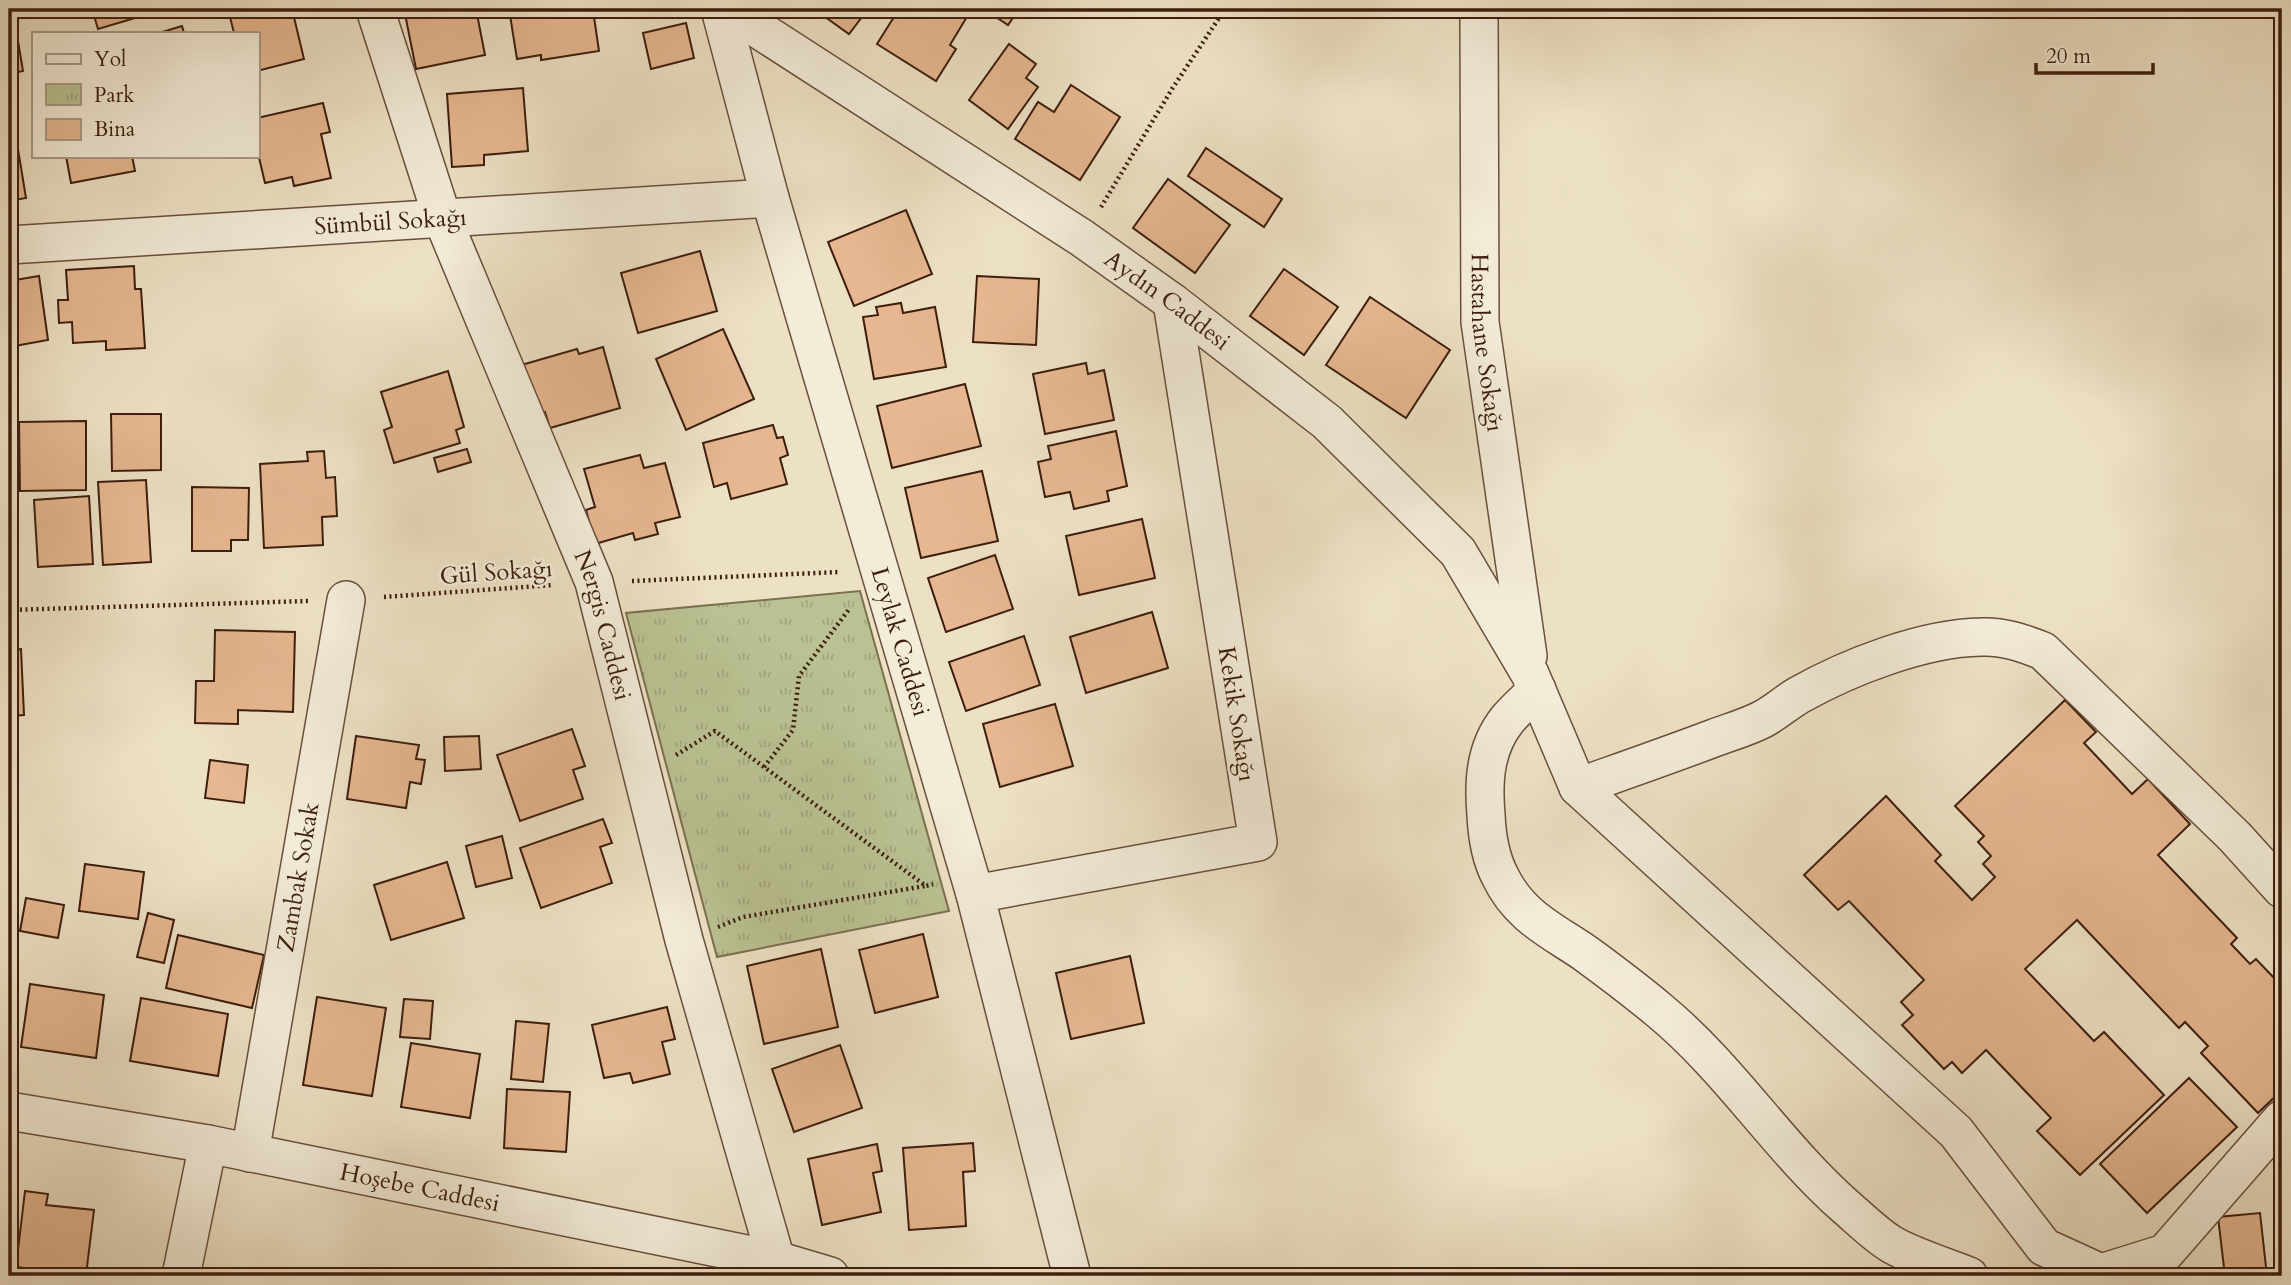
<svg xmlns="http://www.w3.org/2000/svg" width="2291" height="1285" font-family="Cardo,serif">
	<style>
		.park { fill: url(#park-tufts); stroke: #7c7050; stroke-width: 2 }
		.building { fill: #e6b790; stroke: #3d1e0e; stroke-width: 2 }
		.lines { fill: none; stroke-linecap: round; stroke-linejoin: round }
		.minor-casing { stroke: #694f3c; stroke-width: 40 }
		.path { stroke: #3d1e0e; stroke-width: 4.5; stroke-dasharray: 2 3.5; stroke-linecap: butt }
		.minor { stroke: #f3ecd9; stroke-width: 37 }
		.labels { text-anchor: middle; stroke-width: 5; stroke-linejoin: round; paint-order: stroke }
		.street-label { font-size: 24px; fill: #3d1e0e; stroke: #f3ecd9 }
	</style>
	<defs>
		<pattern id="park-tufts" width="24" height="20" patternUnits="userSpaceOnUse" patternTransform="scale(1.75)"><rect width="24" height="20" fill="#bac293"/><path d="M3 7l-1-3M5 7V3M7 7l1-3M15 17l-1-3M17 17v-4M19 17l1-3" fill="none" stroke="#a1a67e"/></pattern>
	</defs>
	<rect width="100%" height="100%" fill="#ede1c5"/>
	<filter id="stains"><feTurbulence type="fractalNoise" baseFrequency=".00286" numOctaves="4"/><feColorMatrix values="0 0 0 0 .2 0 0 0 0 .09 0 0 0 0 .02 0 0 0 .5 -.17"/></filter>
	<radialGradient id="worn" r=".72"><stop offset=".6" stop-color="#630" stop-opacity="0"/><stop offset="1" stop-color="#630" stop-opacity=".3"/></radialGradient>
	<polygon class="park" points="860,591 949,911 717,957 626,613"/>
	<g class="building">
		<polygon points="92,9 161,9 162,10 98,29"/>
		<polygon points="228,9 292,9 304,59 257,71 257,33 234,33"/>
		<polygon points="404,9 476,9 485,55 416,69"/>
		<polygon points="509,9 593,10 599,51 541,60 541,55 517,59"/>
		<polygon points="814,9 868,9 849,34"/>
		<polygon points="899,9 958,9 968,15 950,45 956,49 936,81 877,44"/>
		<polygon points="984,9 1019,9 1008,25"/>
		<polygon points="686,23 694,58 651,69 643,33"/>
		<polygon points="182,26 184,33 159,33"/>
		<polygon points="18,41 23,71 9,74 9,43"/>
		<polygon points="1009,44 1036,64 1026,78 1038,87 1008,129 969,100"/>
		<polygon points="1071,85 1120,117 1080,180 1015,139 1038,102 1054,112"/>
		<polygon points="523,88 528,151 484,155 484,165 452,167 447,94"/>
		<polygon points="323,103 330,132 321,134 331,178 294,186 292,177 265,183 257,149 257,118"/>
		<polygon points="15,131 26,198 9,201 9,132"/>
		<polygon points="1206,148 1282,199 1264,227 1188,176"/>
		<polygon points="66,156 132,156 135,171 71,183"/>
		<polygon points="1168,179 1230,225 1195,273 1133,228"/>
		<polygon points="906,210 932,274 854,306 828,242"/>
		<polygon points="700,251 717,311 638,333 621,273"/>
		<polygon points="134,266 135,289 141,289 145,348 106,350 106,341 73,343 72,322 59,323 58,300 68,300 66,270"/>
		<polygon points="1284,269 1338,307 1304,355 1250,316"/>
		<polygon points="39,276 48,340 9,347 9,281"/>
		<polygon points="977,276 1039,279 1036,345 973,342"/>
		<polygon points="1370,297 1450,350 1406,418 1326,365"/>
		<polygon points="901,303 903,313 935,307 946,367 874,379 863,317 878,315 876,307"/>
		<polygon points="723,329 754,399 686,430 656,359"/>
		<polygon points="603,347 620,408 550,428 545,412 532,416 518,366 577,349 579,354"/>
		<polygon points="1086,363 1088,374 1104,370 1114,420 1045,434 1033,374"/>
		<polygon points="448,371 464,427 456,430 460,443 394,463 384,430 392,427 381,392"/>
		<polygon points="965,384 981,446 892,468 877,406"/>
		<polygon points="111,414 161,414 161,470 112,471"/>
		<polygon points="86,421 86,490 20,491 19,422"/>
		<polygon points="773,425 777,438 783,437 788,455 780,458 787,484 731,499 727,483 714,487 703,443"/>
		<polygon points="1116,431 1127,486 1107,491 1109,501 1074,509 1070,492 1045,497 1038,462 1051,459 1048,446"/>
		<polygon points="467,449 471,462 438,472 434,458"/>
		<polygon points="324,451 326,478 335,477 337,516 322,517 323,545 264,548 260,464 308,461 307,452"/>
		<polygon points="640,455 644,468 665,463 680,517 655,523 658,534 635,540 633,533 595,544 586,510 595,507 584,469"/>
		<polygon points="982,471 998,541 921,558 905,488"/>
		<polygon points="146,480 151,562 103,565 98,482"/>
		<polygon points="192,487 249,488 248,540 231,540 231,551 192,551"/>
		<polygon points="89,496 93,564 38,567 34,500"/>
		<polygon points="1142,519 1155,578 1079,595 1066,536"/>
		<polygon points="995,555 1013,609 946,632 928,578"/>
		<polygon points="1152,612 1168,668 1086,693 1070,637"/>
		<polygon points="215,630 295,632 293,712 238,710 238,724 195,723 196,681 214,681"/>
		<polygon points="1024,636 1040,685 966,711 949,662"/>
		<polygon points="21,649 24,715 9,716 9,650"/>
		<polygon points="2065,700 2096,732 2084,743 2132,794 2148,779 2190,824 2158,855 2237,938 2231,944 2250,964 2256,959 2276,980 2282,974 2282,1090 2258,1113 2201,1053 2208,1046 2185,1022 2179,1028 2077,920 2025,969 2094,1041 2104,1032 2164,1095 2080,1175 2037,1131 2051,1118 1986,1050 1962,1073 1952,1062 1944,1069 1902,1025 1913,1015 1901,1002 1924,980 1849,901 1838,910 1804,875 1886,796 1941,855 1935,861 1972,900 1995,877 1983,864 1991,856 1978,842 1984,836 1955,806"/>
		<polygon points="1055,704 1073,766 1000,787 983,724"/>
		<polygon points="572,729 585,766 573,770 583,799 520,821 497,755"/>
		<polygon points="356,736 419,745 416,759 425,760 421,784 410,782 406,808 347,799"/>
		<polygon points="479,736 481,769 445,771 444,737"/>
		<polygon points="210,760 248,765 244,803 205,798"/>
		<polygon points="603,819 612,843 600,847 612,883 541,908 520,848"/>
		<polygon points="502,836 512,878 476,887 466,846"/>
		<polygon points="447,862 464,918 391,940 374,885"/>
		<polygon points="85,864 144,872 138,919 79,911"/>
		<polygon points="26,898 64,905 58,938 20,931"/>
		<polygon points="148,913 174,920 164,963 137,957"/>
		<polygon points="923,934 938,997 875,1013 859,950"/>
		<polygon points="178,935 264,955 252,1008 166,988"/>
		<polygon points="821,949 838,1027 764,1044 747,966"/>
		<polygon points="1130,956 1144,1023 1071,1039 1056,973"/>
		<polygon points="30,984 104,995 96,1058 21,1047"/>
		<polygon points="317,997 386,1008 372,1096 303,1085"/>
		<polygon points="141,998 228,1014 218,1076 130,1061"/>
		<polygon points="404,999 433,1001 430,1039 400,1037"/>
		<polygon points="667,1007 675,1039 662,1042 670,1074 633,1083 630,1073 604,1078 592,1025"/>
		<polygon points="516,1021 549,1024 543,1082 511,1079"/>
		<polygon points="411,1043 480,1054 470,1118 401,1107"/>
		<polygon points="840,1045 862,1108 794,1132 772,1069"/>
		<polygon points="2189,1078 2237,1127 2147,1213 2100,1164"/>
		<polygon points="507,1089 570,1092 566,1152 504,1148"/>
		<polygon points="973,1143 975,1171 963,1172 966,1226 909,1230 903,1148"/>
		<polygon points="877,1144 882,1171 873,1173 881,1212 822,1225 808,1159"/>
		<polygon points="25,1191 48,1194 46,1205 94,1210 86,1275 16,1267"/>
		<polygon points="2260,1213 2267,1276 2225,1276 2218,1217"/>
	</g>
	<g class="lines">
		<defs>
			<g id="minor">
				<path id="s1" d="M375,9L443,220L594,582L684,940L776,1260"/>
				<path id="s2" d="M720,9L770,198L975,894L1072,1276"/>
				<path id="s3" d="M727,9L1082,238L1172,302L1327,422L1458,552L1530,674L1578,787L1956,1132L2044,1247L2101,1273L2165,1253L2282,1119"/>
				<path id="s4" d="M1479,9L1480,322L1528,656"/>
				<path id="s5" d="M9,245L770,198"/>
				<path d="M1537,690C1527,700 1516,709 1507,720C1485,748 1483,781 1486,815C1487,837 1490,857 1500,876C1519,916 1551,930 1585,953C1611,972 1636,991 1660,1011C1730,1069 1778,1147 1846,1207C1860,1219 1875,1234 1891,1244C1911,1256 1946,1267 1969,1276"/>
				<path d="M1578,787C1623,771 1669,755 1714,738C1730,732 1748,727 1763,719C1776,712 1787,702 1799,695C1849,667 1923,638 1981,637C2003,636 2023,643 2043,651L2235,837L2282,889"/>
				<polyline points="975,894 1258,842 1172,302"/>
				<path id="s6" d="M9,1111L208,1144L776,1260L830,1276"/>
				<path id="s7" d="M250,1153L346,600"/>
				<polyline points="181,1276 208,1144"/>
			</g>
		</defs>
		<use href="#minor" class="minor-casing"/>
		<g class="path">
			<polyline points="1101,207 1172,89 1225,9"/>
			<polyline points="632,581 840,572"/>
			<polyline points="384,597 553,585"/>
			<polyline points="9,610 309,601"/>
			<polyline points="676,755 715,731 926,886 933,884"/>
			<polyline points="764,767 793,730 799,676 850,608"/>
			<polyline points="718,927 743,917 925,886"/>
		</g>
		<use href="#minor" class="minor"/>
	</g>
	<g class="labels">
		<g class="street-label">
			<text dy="8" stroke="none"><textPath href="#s5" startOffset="382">Sümbül Sokağı</textPath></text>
			<text dy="8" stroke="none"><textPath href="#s3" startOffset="528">Aydın Caddesi</textPath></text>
			<text dy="8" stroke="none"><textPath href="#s4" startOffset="334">Hastahane Sokağı</textPath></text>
			<text transform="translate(496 572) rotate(-4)" y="8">Gül Sokağı</text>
			<text dy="8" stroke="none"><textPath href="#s1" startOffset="658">Nergis Caddesi</textPath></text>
			<text dy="8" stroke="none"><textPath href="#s2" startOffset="658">Leylak Caddesi</textPath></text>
			<text transform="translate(1237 714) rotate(81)" y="8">Kekik Sokağı</text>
			<text dy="8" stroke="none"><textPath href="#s7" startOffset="280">Zambak Sokak</textPath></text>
			<text dy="8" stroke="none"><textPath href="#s6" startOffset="418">Hoşebe Caddesi</textPath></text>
		</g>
	</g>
	<rect width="2291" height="1285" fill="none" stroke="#ede1c5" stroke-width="35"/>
	<rect x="10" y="10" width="2270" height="1264" fill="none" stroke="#3d1e0e" stroke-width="3.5"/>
	<rect x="18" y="18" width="2256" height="1250" fill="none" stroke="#3d1e0e" stroke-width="2"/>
	<rect x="32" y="32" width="228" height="126" fill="#f3ecd9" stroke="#aa9a88" stroke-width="2"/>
	<rect x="46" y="54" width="35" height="10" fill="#f3ecd9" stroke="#aa9a88" stroke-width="2"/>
	<text x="94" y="66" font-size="21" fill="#3d1e0e">Yol</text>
	<rect x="46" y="84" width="35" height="21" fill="url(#park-tufts)" stroke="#aa9a88" stroke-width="2"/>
	<text x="94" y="102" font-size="21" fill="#3d1e0e">Park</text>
	<rect x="46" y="119" width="35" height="21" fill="#e6b790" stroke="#aa9a88" stroke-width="2"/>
	<text x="94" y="136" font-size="21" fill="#3d1e0e">Bina</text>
	<path d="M2036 63v10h117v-10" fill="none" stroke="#3d1e0e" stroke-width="3.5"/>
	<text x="2046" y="63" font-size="21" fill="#3d1e0e" stroke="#f3ecd9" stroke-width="5" paint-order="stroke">20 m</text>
	<rect width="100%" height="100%" filter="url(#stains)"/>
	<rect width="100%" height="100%" fill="url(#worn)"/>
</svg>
